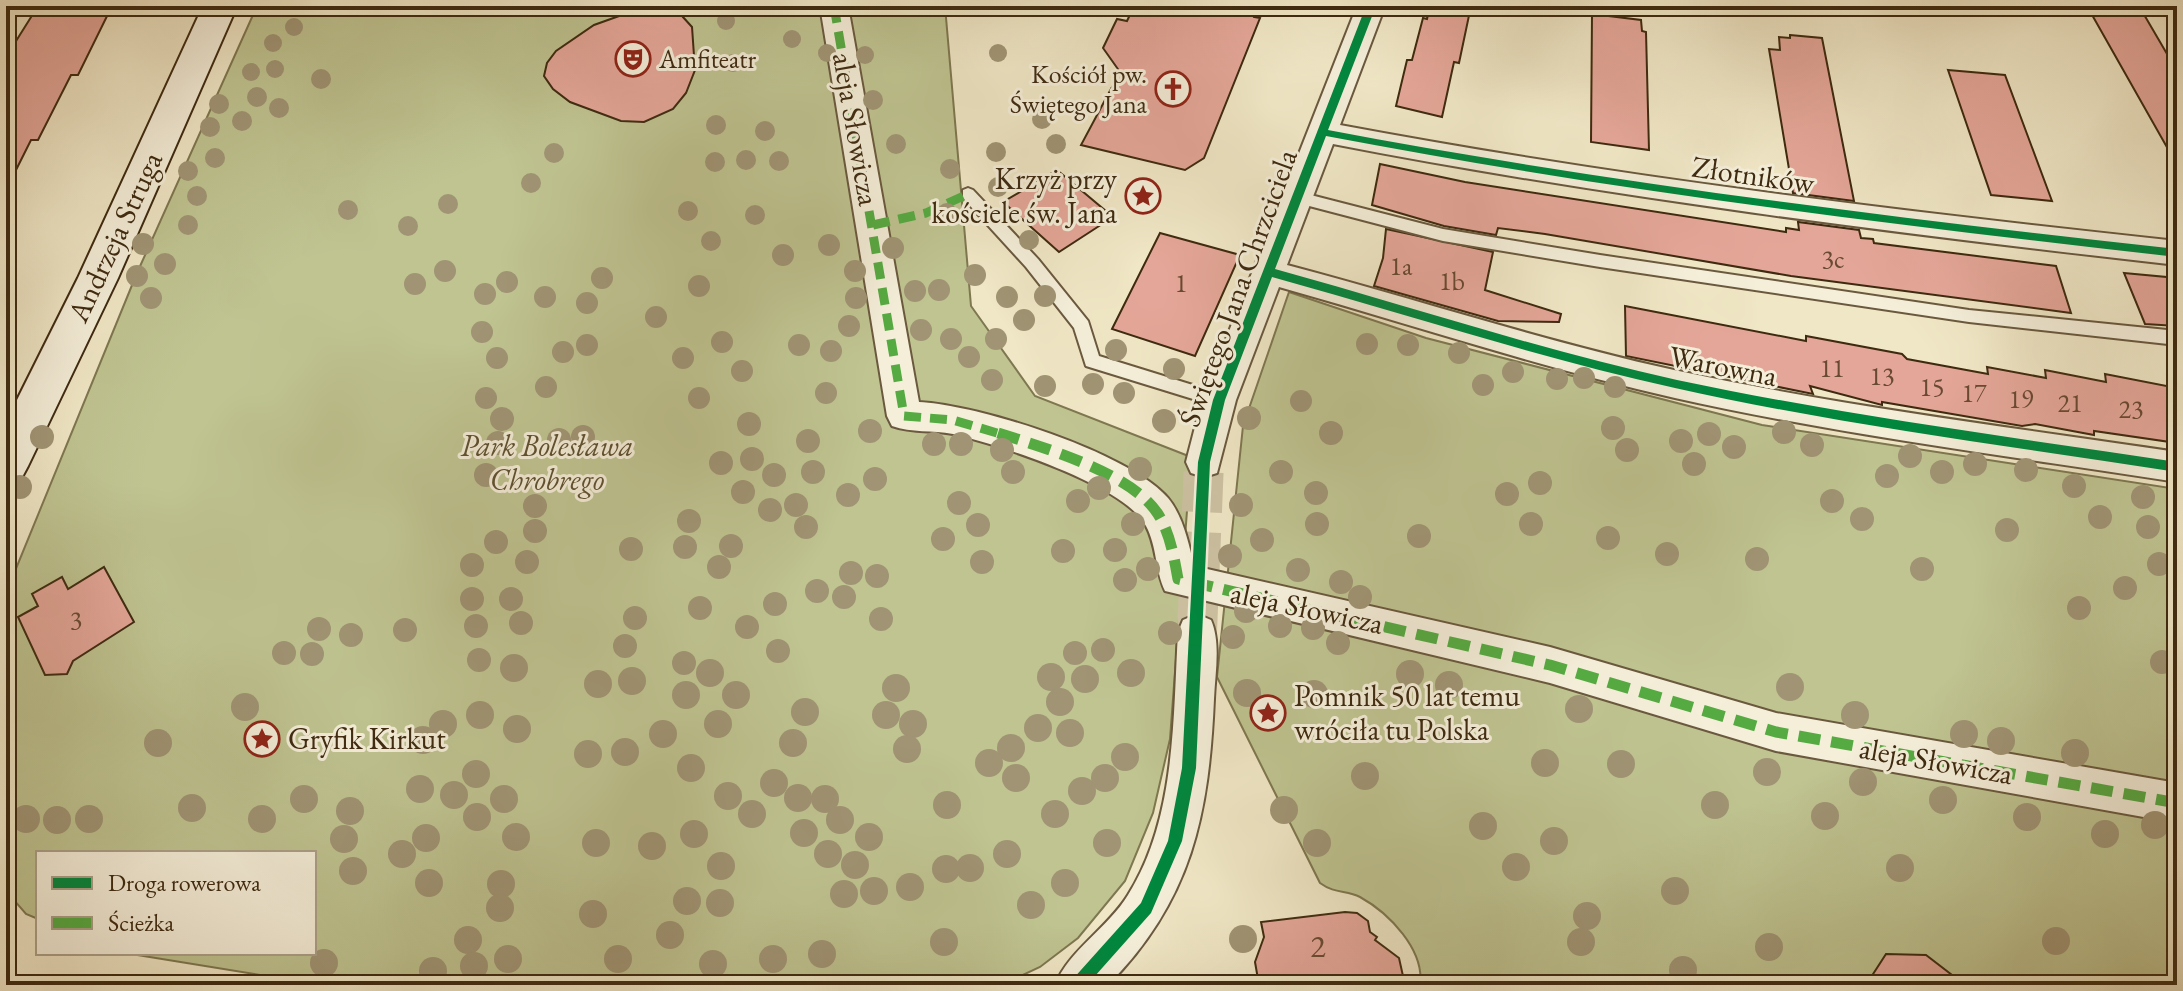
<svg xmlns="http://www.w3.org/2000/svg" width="2183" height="991" font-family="'EB Garamond',serif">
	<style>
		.green { fill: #bfc491; stroke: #7e7750; stroke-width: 2 }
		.building { fill: #e4a698; stroke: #3e2a10; stroke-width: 2 }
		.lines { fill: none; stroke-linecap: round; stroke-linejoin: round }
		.street-tunnel { stroke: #ccc1a2; stroke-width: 40; stroke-dasharray: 40 20; stroke-linecap: butt }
		.lane-casing { stroke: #6a593e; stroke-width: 4 }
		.street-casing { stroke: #6a593e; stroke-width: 4 }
		.secondary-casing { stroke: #3e2a10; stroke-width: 4 }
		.lane { fill: #f5efda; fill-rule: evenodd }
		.street { fill: #f5efda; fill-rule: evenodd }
		.secondary { fill: #f5efda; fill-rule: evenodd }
		.quiet-far1 { stroke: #55ab42; stroke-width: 9; stroke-dasharray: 17 9; stroke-linecap: butt }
		.quiet { stroke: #55ab42; stroke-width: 11; stroke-dasharray: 22 11; stroke-linecap: butt }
		.cycleway-casing { stroke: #f5efda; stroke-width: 5 }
		.cycleway { fill: #00873e; fill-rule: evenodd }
		.tree { fill: #a09474 }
		.labels { text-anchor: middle; stroke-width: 6; stroke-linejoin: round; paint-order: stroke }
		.far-poi-label { font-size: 26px; fill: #3e2a10; stroke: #f5efda; text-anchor: start }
		.number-label { font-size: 26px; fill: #684932 }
		.street-label { font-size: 30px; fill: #3e2a10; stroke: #f5efda }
		.poi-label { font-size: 30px; fill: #3e2a10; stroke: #f5efda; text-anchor: start }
		.park-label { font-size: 30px; font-style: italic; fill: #5e5030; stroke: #f5efda }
		.near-number-label { font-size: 32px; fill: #684932 }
	</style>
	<rect width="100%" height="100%" fill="#f0e7c6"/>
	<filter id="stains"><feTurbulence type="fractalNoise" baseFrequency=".0025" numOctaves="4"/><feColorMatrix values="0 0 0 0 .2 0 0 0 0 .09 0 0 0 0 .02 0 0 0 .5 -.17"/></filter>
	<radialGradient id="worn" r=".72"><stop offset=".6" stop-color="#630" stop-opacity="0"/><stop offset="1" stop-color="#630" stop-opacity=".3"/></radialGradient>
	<g class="green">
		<polygon points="257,6 945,6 971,306 1035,396 1191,457 1170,739 1153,813 1125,881 1078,938 1040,967 1001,985 322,985 125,953 314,953 314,853 38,853 38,919 26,914 6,891 6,593 137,273"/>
		<path d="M1289,292L1426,338L1762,425L2177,489V985H1420C1425,950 1389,913 1360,897C1346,890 1335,894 1320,883L1217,677L1243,426Z"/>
	</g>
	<g class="building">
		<polygon points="38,6 112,6 78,75 71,75 38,140 31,140 6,190 6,57"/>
		<polygon points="647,6 673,6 692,27 695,70 686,93 673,109 644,122 621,121 570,102 553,89 544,76 547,63 556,51 594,25"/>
		<polygon points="1134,6 1256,6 1254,17 1260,18 1204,158 1185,170 1081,145 1120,72 1103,48 1117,19 1127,21"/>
		<polygon points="1430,6 1471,6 1459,63 1454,62 1442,117 1396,106 1407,60 1412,60 1423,18 1427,19"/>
		<polygon points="2087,6 2139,6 2177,71 2177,165"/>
		<polygon points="1592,14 1641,20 1642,31 1646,32 1649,150 1591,142"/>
		<polygon points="1790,35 1822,38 1854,201 1793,193 1769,49 1780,50 1779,37 1790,38"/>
		<polygon points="1948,70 2005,75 2052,201 1991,195"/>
		<polygon points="1380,164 1465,182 1786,232 1786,228 1799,230 1798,222 1859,230 1861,238 1873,239 1874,243 2056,266 2071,313 1791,276 1545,234 1498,228 1496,235 1444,226 1372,205"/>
		<polygon points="1057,170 1113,217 1059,252 1003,202"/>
		<polygon points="1386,229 1493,252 1485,290 1561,314 1559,322 1498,321 1374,286 1383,258"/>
		<polygon points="1160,233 1240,255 1195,356 1112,329"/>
		<polygon points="2124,273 2177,278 2177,326 2145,324"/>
		<polygon points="1625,306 1806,341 1806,336 1902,354 1907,359 1988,374 1987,367 2046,378 2045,370 2106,382 2105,374 2177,388 2177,443 2094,431 2094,435 2035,424 2022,426 1882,402 1882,405 1810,386 1813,394 1626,356"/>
		<polygon points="104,567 134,622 73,661 67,674 45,675 18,617 38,606 32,594 62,577 68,589"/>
		<polygon points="1345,912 1357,913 1368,921 1370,932 1377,937 1375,940 1399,958 1405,985 1259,985 1255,962 1264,937 1261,922"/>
		<polygon points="1886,954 1926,955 1965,985 1866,985"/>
	</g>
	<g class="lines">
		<polyline class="street-tunnel" points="1197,632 1204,462"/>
		<defs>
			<g id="lane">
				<polygon points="968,188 973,190 1038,259 1088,321 1099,356 1225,395 1228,400 1225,405 1219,407 1086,366 1074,328 1026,267 963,198 963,190"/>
				<polygon points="1299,192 1443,229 1600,255 1969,310 2177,331 2177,345 1969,322 1600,267 1443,241 1294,202 1291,198"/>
			</g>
			<g id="street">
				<path d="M820,6H848L919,402C979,405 1128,452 1168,498C1183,516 1189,544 1194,566L1550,647L1776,713L2177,783V823L1776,751L1550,683L1165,591C1155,570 1157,546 1146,526C1125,485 997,444 953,434C932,430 912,433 892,426L887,416Z"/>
				<path d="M1357,6H1385L1340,125C1617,177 1897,211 2177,241V265C1894,233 1612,198 1333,144L1287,265C1416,299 1543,341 1674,370C1840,406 2009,427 2177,452V482C2010,456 1841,435 1675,398C1541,368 1411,324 1279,287L1236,400L1217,473L1204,477L1191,473L1186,462L1202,400Z"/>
				<path d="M1197,614L1211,620C1221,643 1215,673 1214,699C1209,814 1192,900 1108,985H1055C1069,950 1108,928 1128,895C1176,819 1173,719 1178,632L1183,620Z"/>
			</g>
			<polygon id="secondary" points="203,6 237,6 118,278 28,466 21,479 6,484 6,422 78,278"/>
		</defs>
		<use href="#lane" class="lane-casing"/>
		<use href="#street" class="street-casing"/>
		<use href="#secondary" class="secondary-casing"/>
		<use href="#lane" class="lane"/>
		<use href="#street" class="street"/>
		<use href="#secondary" class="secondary"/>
		<g class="quiet-far1">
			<polyline points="834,6 904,416 953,420 1004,435"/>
			<polyline points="873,225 926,213 968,194"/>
		</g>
		<path class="quiet" d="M998,433C1042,447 1132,473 1158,514C1170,533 1174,557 1178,579L1550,665L1776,732L2177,803"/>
		<defs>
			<path id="cycleway" d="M1366,6H1376L1328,130C1609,183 1893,218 2177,249V257C1892,225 1608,190 1326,136L1275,269C1409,306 1541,350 1677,380C1842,415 2010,437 2177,462V472C2009,446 1841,425 1675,388C1539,358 1406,314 1272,277L1225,400L1210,462L1196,768L1182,841L1151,913L1087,985H1070L1072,980L1141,903L1168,841L1182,768L1198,462L1213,400Z"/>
		</defs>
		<use href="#cycleway" class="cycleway-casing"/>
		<use href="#cycleway" class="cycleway"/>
	</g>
	<g class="tree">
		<circle cx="726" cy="21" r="9"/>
		<circle cx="294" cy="27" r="9"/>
		<circle cx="792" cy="39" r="9"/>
		<circle cx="273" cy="43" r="9"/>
		<circle cx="827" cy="53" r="9"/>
		<circle cx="998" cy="53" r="9"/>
		<circle cx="865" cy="55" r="9"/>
		<circle cx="733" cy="63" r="9"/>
		<circle cx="275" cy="69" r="9"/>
		<circle cx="251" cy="72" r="9"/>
		<circle cx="321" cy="79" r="10"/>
		<circle cx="257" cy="97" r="10"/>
		<circle cx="873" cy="100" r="10"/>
		<circle cx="219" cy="104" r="10"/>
		<circle cx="279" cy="108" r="10"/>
		<circle cx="1042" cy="119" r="10"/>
		<circle cx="242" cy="121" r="10"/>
		<circle cx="716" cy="125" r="10"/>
		<circle cx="210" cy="127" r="10"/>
		<circle cx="765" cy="131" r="10"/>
		<circle cx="896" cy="144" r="10"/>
		<circle cx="1056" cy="144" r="10"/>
		<circle cx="996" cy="152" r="10"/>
		<circle cx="554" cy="153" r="10"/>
		<circle cx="215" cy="158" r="10"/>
		<circle cx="746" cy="160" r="10"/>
		<circle cx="779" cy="161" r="10"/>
		<circle cx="715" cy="162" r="10"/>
		<circle cx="950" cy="169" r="10"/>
		<circle cx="188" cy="171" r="10"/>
		<circle cx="531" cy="183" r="10"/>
		<circle cx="998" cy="187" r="10"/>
		<circle cx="197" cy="196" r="10"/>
		<circle cx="448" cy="204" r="10"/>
		<circle cx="348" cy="210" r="10"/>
		<circle cx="688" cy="211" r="10"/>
		<circle cx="947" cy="213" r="10"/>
		<circle cx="755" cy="215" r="10"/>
		<circle cx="188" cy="225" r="10"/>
		<circle cx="408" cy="226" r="10"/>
		<circle cx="1029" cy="240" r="10"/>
		<circle cx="711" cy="241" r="10"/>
		<circle cx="143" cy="244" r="11"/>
		<circle cx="829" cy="245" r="11"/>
		<circle cx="893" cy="248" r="11"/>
		<circle cx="783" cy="255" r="11"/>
		<circle cx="165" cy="264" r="11"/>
		<circle cx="445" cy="271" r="11"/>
		<circle cx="855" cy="271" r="11"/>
		<circle cx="975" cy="275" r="11"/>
		<circle cx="137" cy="276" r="11"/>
		<circle cx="602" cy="278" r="11"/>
		<circle cx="507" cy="282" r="11"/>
		<circle cx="415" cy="284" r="11"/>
		<circle cx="699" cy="286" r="11"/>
		<circle cx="939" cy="290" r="11"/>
		<circle cx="915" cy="291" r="11"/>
		<circle cx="485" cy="294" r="11"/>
		<circle cx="1045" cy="296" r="11"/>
		<circle cx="545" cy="297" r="11"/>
		<circle cx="1007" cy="297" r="11"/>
		<circle cx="151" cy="298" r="11"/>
		<circle cx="856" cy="298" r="11"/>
		<circle cx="587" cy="303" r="11"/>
		<circle cx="656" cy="317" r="11"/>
		<circle cx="1024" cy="320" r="11"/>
		<circle cx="849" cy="326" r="11"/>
		<circle cx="921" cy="330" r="11"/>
		<circle cx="482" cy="332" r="11"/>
		<circle cx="951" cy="339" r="11"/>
		<circle cx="996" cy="339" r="11"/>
		<circle cx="722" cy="342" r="11"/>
		<circle cx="1367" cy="344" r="11"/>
		<circle cx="587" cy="345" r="11"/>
		<circle cx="799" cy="345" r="11"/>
		<circle cx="1408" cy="345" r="11"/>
		<circle cx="1116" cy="350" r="11"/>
		<circle cx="831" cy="351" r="11"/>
		<circle cx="563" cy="352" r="11"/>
		<circle cx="1459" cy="353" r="11"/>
		<circle cx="969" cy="357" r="11"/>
		<circle cx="497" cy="358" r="11"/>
		<circle cx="683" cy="358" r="11"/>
		<circle cx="1174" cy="369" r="11"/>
		<circle cx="742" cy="371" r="11"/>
		<circle cx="1513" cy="372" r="11"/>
		<circle cx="1584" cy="378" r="11"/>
		<circle cx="1557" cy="379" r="11"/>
		<circle cx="992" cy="380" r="11"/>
		<circle cx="1093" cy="384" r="11"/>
		<circle cx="1483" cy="385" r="11"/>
		<circle cx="1045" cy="386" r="11"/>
		<circle cx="546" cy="387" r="11"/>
		<circle cx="1615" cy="387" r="11"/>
		<circle cx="826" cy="393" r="11"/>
		<circle cx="1124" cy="393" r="11"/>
		<circle cx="486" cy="398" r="11"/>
		<circle cx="699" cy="398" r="11"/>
		<circle cx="1301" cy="401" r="11"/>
		<circle cx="1249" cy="418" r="12"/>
		<circle cx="502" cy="419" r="12"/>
		<circle cx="1164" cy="421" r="12"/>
		<circle cx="749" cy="424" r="12"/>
		<circle cx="1613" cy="428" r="12"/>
		<circle cx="870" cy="431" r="12"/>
		<circle cx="1784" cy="432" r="12"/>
		<circle cx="1331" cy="433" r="12"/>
		<circle cx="1709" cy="434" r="12"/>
		<circle cx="42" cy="437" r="12"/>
		<circle cx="583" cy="437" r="12"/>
		<circle cx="559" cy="440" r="12"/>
		<circle cx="808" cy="441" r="12"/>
		<circle cx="1681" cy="441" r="12"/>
		<circle cx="498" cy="443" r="12"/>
		<circle cx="934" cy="444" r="12"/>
		<circle cx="961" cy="444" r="12"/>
		<circle cx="1812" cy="445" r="12"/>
		<circle cx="1734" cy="447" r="12"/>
		<circle cx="1002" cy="450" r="12"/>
		<circle cx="1627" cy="450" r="12"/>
		<circle cx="1910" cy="456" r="12"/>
		<circle cx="752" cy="459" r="12"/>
		<circle cx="721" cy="463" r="12"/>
		<circle cx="1694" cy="464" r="12"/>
		<circle cx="1975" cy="464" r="12"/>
		<circle cx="1140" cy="469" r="12"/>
		<circle cx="2026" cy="470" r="12"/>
		<circle cx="813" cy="472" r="12"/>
		<circle cx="1013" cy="472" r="12"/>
		<circle cx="1281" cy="472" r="12"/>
		<circle cx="1942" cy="472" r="12"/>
		<circle cx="486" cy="475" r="12"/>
		<circle cx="774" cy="475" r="12"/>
		<circle cx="1887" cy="476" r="12"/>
		<circle cx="875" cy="479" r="12"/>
		<circle cx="1540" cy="483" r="12"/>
		<circle cx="2074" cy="486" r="12"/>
		<circle cx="20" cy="487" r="12"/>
		<circle cx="1099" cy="488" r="12"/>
		<circle cx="743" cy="492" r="12"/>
		<circle cx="1316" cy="493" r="12"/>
		<circle cx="1507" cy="494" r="12"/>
		<circle cx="848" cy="495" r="12"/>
		<circle cx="2143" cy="497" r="12"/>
		<circle cx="1078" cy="501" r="12"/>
		<circle cx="1832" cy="501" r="12"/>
		<circle cx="959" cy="503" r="12"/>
		<circle cx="796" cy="505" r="12"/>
		<circle cx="1241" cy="505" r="12"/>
		<circle cx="535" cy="506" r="12"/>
		<circle cx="770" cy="510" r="12"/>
		<circle cx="2100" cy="517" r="12"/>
		<circle cx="1862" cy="519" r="12"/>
		<circle cx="689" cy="521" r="12"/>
		<circle cx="1133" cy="524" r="12"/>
		<circle cx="1317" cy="524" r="12"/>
		<circle cx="1531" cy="524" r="12"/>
		<circle cx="978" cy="525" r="12"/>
		<circle cx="806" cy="527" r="12"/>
		<circle cx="2148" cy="527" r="12"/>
		<circle cx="2007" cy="530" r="12"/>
		<circle cx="535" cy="531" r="12"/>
		<circle cx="1419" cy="536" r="12"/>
		<circle cx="1608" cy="538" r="12"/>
		<circle cx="943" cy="539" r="12"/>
		<circle cx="1262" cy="540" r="12"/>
		<circle cx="496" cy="542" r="12"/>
		<circle cx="731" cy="546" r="12"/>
		<circle cx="685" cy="547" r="12"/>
		<circle cx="631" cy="549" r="12"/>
		<circle cx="1115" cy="550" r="12"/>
		<circle cx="1063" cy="551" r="12"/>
		<circle cx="1667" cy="554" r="12"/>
		<circle cx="1230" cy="556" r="12"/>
		<circle cx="1757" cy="559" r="12"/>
		<circle cx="527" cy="562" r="12"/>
		<circle cx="982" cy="562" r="12"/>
		<circle cx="2159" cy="564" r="12"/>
		<circle cx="472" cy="565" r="12"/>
		<circle cx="719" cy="567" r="12"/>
		<circle cx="1148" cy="569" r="12"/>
		<circle cx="1922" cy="569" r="12"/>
		<circle cx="1298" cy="570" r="12"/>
		<circle cx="851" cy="573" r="12"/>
		<circle cx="877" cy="576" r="12"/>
		<circle cx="1125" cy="580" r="12"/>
		<circle cx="1341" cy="582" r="12"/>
		<circle cx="2125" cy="588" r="12"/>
		<circle cx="817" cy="591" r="12"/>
		<circle cx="844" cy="597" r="12"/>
		<circle cx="1360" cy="597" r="12"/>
		<circle cx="472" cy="599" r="12"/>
		<circle cx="511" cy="599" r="12"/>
		<circle cx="775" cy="604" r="12"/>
		<circle cx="700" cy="608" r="12"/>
		<circle cx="2079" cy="608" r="12"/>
		<circle cx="1246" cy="611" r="12"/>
		<circle cx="635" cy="618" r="12"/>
		<circle cx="881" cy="619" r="12"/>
		<circle cx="521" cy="623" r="12"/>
		<circle cx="476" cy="626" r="12"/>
		<circle cx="1280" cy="626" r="12"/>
		<circle cx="747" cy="627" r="12"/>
		<circle cx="1313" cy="628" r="12"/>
		<circle cx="319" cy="629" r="12"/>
		<circle cx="405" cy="630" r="12"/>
		<circle cx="1170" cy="633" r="12"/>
		<circle cx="351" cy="635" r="12"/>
		<circle cx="1233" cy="637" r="12"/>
		<circle cx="1338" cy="643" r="12"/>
		<circle cx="625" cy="646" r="12"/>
		<circle cx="1103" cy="650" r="12"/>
		<circle cx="778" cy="651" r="12"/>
		<circle cx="284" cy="653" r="12"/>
		<circle cx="1075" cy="653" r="12"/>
		<circle cx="312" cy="654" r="12"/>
		<circle cx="479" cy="660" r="12"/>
		<circle cx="2162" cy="662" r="12"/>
		<circle cx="684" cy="663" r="12"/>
		<circle cx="514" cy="668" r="14"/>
		<circle cx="710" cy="673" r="14"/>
		<circle cx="1131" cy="673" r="14"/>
		<circle cx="1410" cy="674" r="14"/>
		<circle cx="1051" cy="677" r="14"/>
		<circle cx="1085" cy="679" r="14"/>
		<circle cx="632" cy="681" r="14"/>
		<circle cx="598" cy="684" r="14"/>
		<circle cx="1449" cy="685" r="14"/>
		<circle cx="1790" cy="687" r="14"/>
		<circle cx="896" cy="688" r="14"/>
		<circle cx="1247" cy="693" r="14"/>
		<circle cx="1314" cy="694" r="14"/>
		<circle cx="686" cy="695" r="14"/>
		<circle cx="736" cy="695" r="14"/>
		<circle cx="1060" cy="702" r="14"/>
		<circle cx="245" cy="707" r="14"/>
		<circle cx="1579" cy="709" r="14"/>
		<circle cx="805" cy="712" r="14"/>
		<circle cx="480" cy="715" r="14"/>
		<circle cx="886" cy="715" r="14"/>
		<circle cx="1855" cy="715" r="14"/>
		<circle cx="443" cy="724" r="14"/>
		<circle cx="718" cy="724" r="14"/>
		<circle cx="913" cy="724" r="14"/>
		<circle cx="1038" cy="728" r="14"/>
		<circle cx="517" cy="729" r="14"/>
		<circle cx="1070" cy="733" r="14"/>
		<circle cx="663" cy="734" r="14"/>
		<circle cx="1964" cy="734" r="14"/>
		<circle cx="423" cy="740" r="14"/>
		<circle cx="2001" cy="741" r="14"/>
		<circle cx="158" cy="743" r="14"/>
		<circle cx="793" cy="743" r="14"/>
		<circle cx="1011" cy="748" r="14"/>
		<circle cx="907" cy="749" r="14"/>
		<circle cx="625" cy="752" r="14"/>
		<circle cx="2075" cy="753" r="14"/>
		<circle cx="588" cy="754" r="14"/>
		<circle cx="1125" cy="757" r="14"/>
		<circle cx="989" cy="763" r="14"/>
		<circle cx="1545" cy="763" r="14"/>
		<circle cx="1621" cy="764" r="14"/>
		<circle cx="691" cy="768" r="14"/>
		<circle cx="1767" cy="772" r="14"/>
		<circle cx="476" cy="774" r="14"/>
		<circle cx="1365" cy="776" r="14"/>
		<circle cx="1016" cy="778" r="14"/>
		<circle cx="1105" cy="778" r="14"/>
		<circle cx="1863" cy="782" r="14"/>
		<circle cx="774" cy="783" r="14"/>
		<circle cx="420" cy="789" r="14"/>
		<circle cx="1082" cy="791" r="14"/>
		<circle cx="454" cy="795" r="14"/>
		<circle cx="728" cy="796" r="14"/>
		<circle cx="798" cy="798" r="14"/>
		<circle cx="304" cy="799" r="14"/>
		<circle cx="504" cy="799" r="14"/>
		<circle cx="825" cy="799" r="14"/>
		<circle cx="1943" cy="800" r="14"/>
		<circle cx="947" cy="805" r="14"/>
		<circle cx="1715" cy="805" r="14"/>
		<circle cx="192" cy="808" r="14"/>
		<circle cx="1284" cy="810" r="14"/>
		<circle cx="350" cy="811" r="14"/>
		<circle cx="752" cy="814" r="14"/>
		<circle cx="1055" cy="814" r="14"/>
		<circle cx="1825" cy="816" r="14"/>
		<circle cx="477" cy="817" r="14"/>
		<circle cx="2027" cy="817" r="14"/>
		<circle cx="26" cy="819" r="14"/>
		<circle cx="89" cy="819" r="14"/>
		<circle cx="262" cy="819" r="14"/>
		<circle cx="57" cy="820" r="14"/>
		<circle cx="840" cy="820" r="14"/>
		<circle cx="2155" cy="825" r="14"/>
		<circle cx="1483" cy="826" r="14"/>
		<circle cx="804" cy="833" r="14"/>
		<circle cx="694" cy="834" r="14"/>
		<circle cx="2105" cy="834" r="14"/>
		<circle cx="516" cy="837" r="14"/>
		<circle cx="869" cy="837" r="14"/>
		<circle cx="426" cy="838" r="14"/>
		<circle cx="344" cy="839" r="14"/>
		<circle cx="1554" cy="841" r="14"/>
		<circle cx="596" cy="843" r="14"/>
		<circle cx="1107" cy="843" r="14"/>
		<circle cx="1317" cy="843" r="14"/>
		<circle cx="652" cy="846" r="14"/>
		<circle cx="402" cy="854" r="14"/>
		<circle cx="828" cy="854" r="14"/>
		<circle cx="1007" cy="854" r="14"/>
		<circle cx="855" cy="865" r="14"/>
		<circle cx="721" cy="866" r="14"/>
		<circle cx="1516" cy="867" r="14"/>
		<circle cx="970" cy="868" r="14"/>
		<circle cx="1900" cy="868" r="14"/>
		<circle cx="946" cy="869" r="14"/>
		<circle cx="353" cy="871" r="14"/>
		<circle cx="429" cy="883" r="14"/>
		<circle cx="1065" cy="883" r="14"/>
		<circle cx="501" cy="884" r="14"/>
		<circle cx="910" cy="887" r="14"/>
		<circle cx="874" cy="891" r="14"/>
		<circle cx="1675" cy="891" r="14"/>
		<circle cx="844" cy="894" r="14"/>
		<circle cx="687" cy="901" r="14"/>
		<circle cx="720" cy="903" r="14"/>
		<circle cx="1031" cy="905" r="14"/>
		<circle cx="500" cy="908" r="14"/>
		<circle cx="593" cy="914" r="14"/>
		<circle cx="1587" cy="916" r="14"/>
		<circle cx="670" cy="935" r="14"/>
		<circle cx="1243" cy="939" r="14"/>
		<circle cx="468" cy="940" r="14"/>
		<circle cx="2056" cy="941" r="14"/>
		<circle cx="944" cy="942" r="14"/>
		<circle cx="1581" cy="942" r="14"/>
		<circle cx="1769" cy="947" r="14"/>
		<circle cx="822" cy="954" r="14"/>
		<circle cx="508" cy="959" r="14"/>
		<circle cx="618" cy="959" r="14"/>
		<circle cx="773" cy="959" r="14"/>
		<circle cx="324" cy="963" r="14"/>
		<circle cx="713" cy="964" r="14"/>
		<circle cx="474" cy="966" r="14"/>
		<circle cx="1683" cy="970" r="14"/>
		<circle cx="433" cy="971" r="14"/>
	</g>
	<defs>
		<symbol id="theatre-ring" viewBox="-11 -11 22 22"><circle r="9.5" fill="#f5efda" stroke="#8f2418" stroke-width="1.5"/><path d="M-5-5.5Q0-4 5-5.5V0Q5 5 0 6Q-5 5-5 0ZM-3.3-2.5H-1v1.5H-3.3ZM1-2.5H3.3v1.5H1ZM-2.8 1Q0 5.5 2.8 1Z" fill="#8f2418"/></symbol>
		<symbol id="church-ring" viewBox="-11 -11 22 22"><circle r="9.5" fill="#f5efda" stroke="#8f2418" stroke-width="1.5"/><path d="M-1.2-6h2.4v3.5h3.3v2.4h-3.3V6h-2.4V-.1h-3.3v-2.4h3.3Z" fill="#8f2418"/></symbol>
		<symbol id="sight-ring" viewBox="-11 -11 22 22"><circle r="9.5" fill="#f5efda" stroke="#8f2418" stroke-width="1.5"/><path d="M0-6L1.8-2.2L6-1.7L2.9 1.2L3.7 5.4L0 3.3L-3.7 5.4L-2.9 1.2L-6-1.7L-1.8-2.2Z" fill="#8f2418"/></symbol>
	</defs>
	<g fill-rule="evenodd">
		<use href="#theatre-ring" x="613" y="39" width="40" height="40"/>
		<use href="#church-ring" x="1153" y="69" width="40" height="40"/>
		<use href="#sight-ring" x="1123" y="176" width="40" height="40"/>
		<use href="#sight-ring" x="1248" y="693" width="40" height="40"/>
		<use href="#sight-ring" x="242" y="719" width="40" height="40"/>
	</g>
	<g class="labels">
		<g class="far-poi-label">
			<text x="659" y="68">Amfiteatr</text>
			<text x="1147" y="83" text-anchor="end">Kościół pw.<tspan x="1147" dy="30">Świętego Jana</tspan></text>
		</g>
		<g class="number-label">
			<text x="1833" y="268">3c</text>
			<text x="1401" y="275">1a</text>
			<text x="1452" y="290">1b</text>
			<text x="1181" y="292">1</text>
			<text x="1832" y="377">11</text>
			<text x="1882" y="385">13</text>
			<text x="1932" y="396">15</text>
			<text x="1974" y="402">17</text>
			<text x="2021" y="408">19</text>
			<text x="2070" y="412">21</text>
			<text x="2131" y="418">23</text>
			<text x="76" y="629">3</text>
		</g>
		<g class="street-label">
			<text transform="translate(856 129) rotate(80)" y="10">aleja Słowicza</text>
			<text transform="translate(1753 175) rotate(8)" y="10">Złotników</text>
			<text transform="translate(115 237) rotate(-65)" y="10">Andrzeja Struga</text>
			<text transform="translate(1238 288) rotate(-70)" y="10">Świętego Jana Chrzciciela</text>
			<text transform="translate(1723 366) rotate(11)" y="10">Warowna</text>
			<text transform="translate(1307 608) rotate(12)" y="10">aleja Słowicza</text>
			<text transform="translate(1936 761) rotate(10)" y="10">aleja Słowicza</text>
		</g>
		<g class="poi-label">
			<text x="1117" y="189" text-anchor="end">Krzyż przy<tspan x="1117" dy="34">kościele św. Jana</tspan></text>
			<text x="1294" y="706">Pomnik 50 lat temu<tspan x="1294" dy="34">wróciła tu Polska</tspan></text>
			<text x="288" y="749">Gryfik Kirkut</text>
		</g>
		<g class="park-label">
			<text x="547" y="456">Park Bolesława<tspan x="547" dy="34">Chrobrego</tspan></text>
		</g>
		<g class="near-number-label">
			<text x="1318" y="957">2</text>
		</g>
	</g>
	<rect width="2183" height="991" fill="none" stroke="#f0e7c6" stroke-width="32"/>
	<rect x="8" y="8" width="2167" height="975" fill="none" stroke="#3e2a10" stroke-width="4"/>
	<rect x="16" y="16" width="2151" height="959" fill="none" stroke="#3e2a10" stroke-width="2"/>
	<rect x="36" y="851" width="280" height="104" fill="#f5efda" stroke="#aca089" stroke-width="2"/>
	<rect x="52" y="877" width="40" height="12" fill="#00873e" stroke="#aca089" stroke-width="2"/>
	<text x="108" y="891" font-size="24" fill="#3e2a10">Droga rowerowa</text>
	<rect x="52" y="917" width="40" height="12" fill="#55ab42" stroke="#aca089" stroke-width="2"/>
	<text x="108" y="931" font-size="24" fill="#3e2a10">Ścieżka</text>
	<rect width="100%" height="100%" filter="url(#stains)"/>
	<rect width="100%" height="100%" fill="url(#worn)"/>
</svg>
